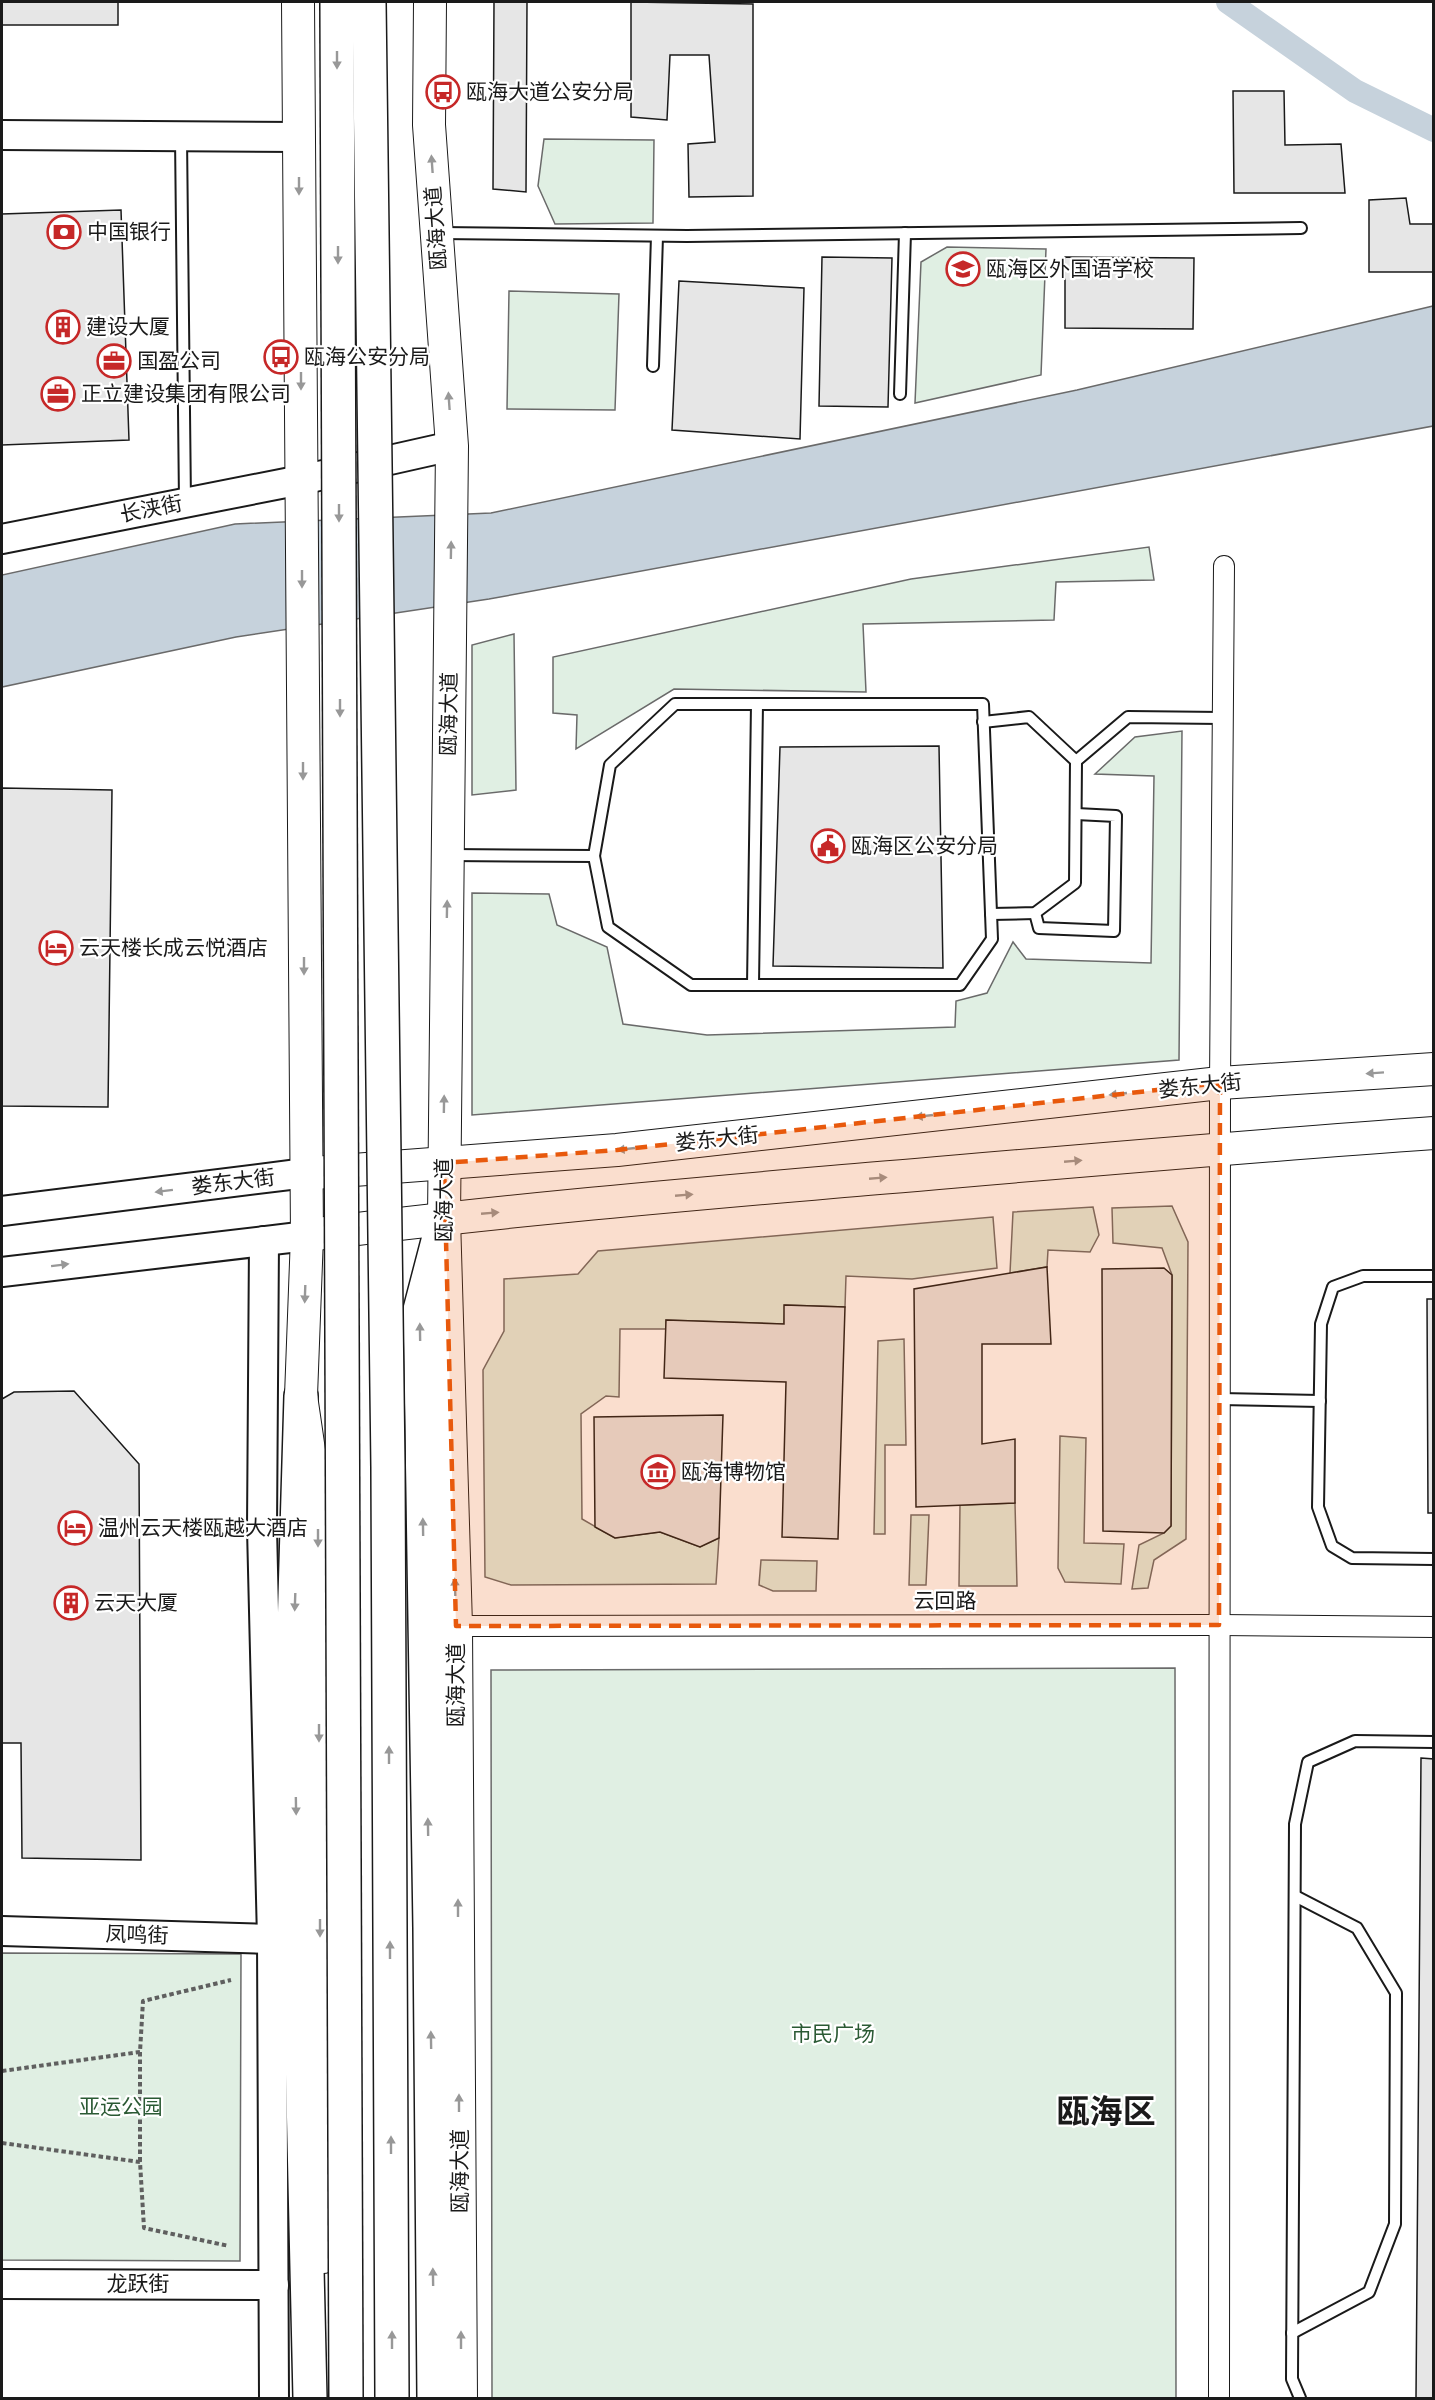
<svg xmlns="http://www.w3.org/2000/svg" width="1435" height="2400" font-family="Jost,'Noto Sans SC',sans-serif">
	<style>
		.green { fill: #e0efe3; stroke: #6a6a6a; stroke-width: 1.5 }
		.water { fill: #c6d2dc; stroke: #6a6a6a; stroke-width: 1.5 }
		.lines { fill: none; stroke-linecap: round; stroke-linejoin: round }
		.canal { stroke: #c6d2dc; stroke-width: 24 }
		.building { fill: #e6e6e6; stroke: #1a1a1a; stroke-width: 1.5 }
		.lane-casing { stroke: #1a1a1a; stroke-width: 14 }
		.street-casing { stroke: #1a1a1a; stroke-width: 22 }
		.secondary-casing { stroke: #1a1a1a; stroke-width: 32 }
		.primary-casing { stroke: #1a1a1a; stroke-width: 34 }
		.highway-casing { stroke: #1a1a1a; stroke-width: 36 }
		.path { stroke: #5f5f5f; stroke-width: 4; stroke-dasharray: 4.5 3; stroke-linecap: butt }
		.lane { stroke: #fff; stroke-width: 10 }
		.street { stroke: #fff; stroke-width: 20 }
		.secondary { stroke: #fff; stroke-width: 28 }
		.primary { stroke: #fff; stroke-width: 32 }
		.highway { stroke: #fff; stroke-width: 33 }
		.highway-bridge-casing { stroke: #1a1a1a; stroke-width: 36; stroke-linecap: butt }
		.highway-bridge { stroke: #fff; stroke-width: 33 }
		.oneway { fill: #989898 }
		.marked { fill: #e8590c; fill-opacity: 0.2; stroke: #e8590c; stroke-width: 4.5; stroke-dasharray: 12 8; stroke-linejoin: round }
		.labels { text-anchor: middle; stroke-width: 4.5; stroke-linejoin: round; paint-order: stroke }
		.poi-label { font-size: 21px; fill: #1a1a1a; stroke: #fff; text-anchor: start }
		.street-label { font-size: 21px; fill: #1a1a1a; stroke: #fff }
		.park-label { font-size: 21px; fill: #2b5a34; stroke: #fff }
		.town-label { font-size: 33px; font-weight: bold; fill: #1a1a1a; stroke: #fff }
	</style>
	<rect width="100%" height="100%" fill="#fff"/>
	<g class="green">
		<polygon points="544,139 654,140 653,223 555,224 538,186"/>
		<polygon points="947,247 1046,249 1041,375 915,403 921,262"/>
		<polygon points="509,291 619,294 615,410 507,409"/>
		<polygon points="1149,547 1154,580 1056,582 1054,620 863,624 866,692 674,689 576,749 577,715 553,713 553,657 911,579"/>
		<polygon points="514,634 516,790 472,795 472,645"/>
		<polygon points="1182,731 1179,1060 472,1115 472,893 549,894 557,925 607,947 623,1024 707,1035 955,1027 956,1001 987,993 1013,942 1026,959 1151,963 1154,776 1095,774 1135,737"/>
		<polygon points="1172,1206 1188,1242 1186,1539 1154,1560 1148,1588 1132,1589 1139,1545 1164,1533 1171,1526 1172,1275 1162,1248 1113,1243 1112,1208"/>
		<polygon points="1093,1207 1099,1235 1090,1252 1048,1250 1047,1267 1010,1273 1013,1212"/>
		<polygon points="993,1217 997,1268 912,1279 846,1276 845,1307 785,1305 784,1324 666,1320 666,1329 620,1329 619,1397 606,1396 581,1414 582,1519 615,1538 660,1532 700,1547 719,1538 716,1584 511,1585 485,1577 483,1370 504,1331 504,1279 578,1274 598,1251"/>
		<polygon points="904,1339 906,1445 885,1445 885,1534 874,1534 878,1341"/>
		<polygon points="1060,1436 1086,1438 1084,1543 1124,1544 1121,1584 1065,1582 1058,1568"/>
		<polygon points="1015,1503 1017,1586 959,1586 960,1505"/>
		<polygon points="911,1515 929,1515 926,1585 909,1585"/>
		<polygon points="761,1560 817,1561 816,1591 773,1591 759,1585"/>
		<polygon points="1175,1668 1176,2398 492,2398 491,1670"/>
		<polygon points="2,1953 241,1954 240,2261 2,2260"/>
	</g>
	<polygon class="water" points="1433,306 1433,426 489,599 236,637 2,687 2,575 235,524 491,513 1077,390"/>
	<g class="lines">
		<polyline class="canal" points="1228,2 1355,91 1434,130"/>
	</g>
	<g class="building">
		<rect x="2" y="2" width="116" height="23"/>
		<polygon points="494,2 527,2 526,192 493,189"/>
		<polygon points="631,2 753,4 753,196 689,197 688,144 715,142 709,55 670,55 667,120 631,117"/>
		<polygon points="1233,91 1284,91 1285,145 1341,144 1345,193 1234,193"/>
		<polygon points="1406,198 1410,224 1434,224 1434,272 1369,272 1369,200"/>
		<polygon points="121,210 129,440 2,445 2,214"/>
		<polygon points="822,257 892,258 888,407 819,406"/>
		<polygon points="1065,257 1194,258 1193,329 1065,328"/>
		<polygon points="679,281 804,288 800,439 672,430"/>
		<polygon points="939,746 943,968 773,966 780,747"/>
		<polygon points="2,788 112,790 108,1107 2,1106"/>
		<polygon points="1047,1267 1051,1344 982,1344 982,1444 1015,1439 1015,1503 916,1507 914,1289"/>
		<polygon points="1164,1268 1172,1275 1171,1526 1164,1533 1103,1531 1102,1269"/>
		<polygon points="1427,1299 1434,1299 1434,1513 1428,1513"/>
		<polygon points="784,1305 845,1307 838,1539 782,1537 786,1382 664,1378 666,1320 784,1324"/>
		<polygon points="74,1391 139,1464 141,1860 22,1858 21,1743 2,1743 2,1399 14,1392"/>
		<polygon points="723,1415 719,1538 700,1547 660,1532 615,1538 595,1527 594,1417"/>
		<polygon points="1421,1758 1434,1759 1434,2398 1416,2398"/>
	</g>
	<g class="lines">
		<defs>
			<g id="lane">
				<polyline points="181,137 185,502"/>
				<polyline points="440,233 687,236 1301,228"/>
				<polyline points="653,366 657,236"/>
				<polyline points="900,394 905,233"/>
				<polyline points="983,722 1029,717 1076,761 1075,883 1035,913 991,914"/>
				<polyline points="1076,761 1128,717 1222,718"/>
				<polyline points="450,855 594,856 608,927 691,985 960,985 992,939 983,704 675,704 610,765 594,856"/>
				<polyline points="1035,913 1039,928 1114,931 1116,816 1076,814"/>
				<polyline points="753,985 757,704"/>
				<polyline points="1434,1276 1363,1276 1333,1287 1321,1324 1318,1507 1332,1546 1352,1558 1434,1559"/>
				<polyline points="1220,1399 1320,1401"/>
				<polyline points="1292,2333 1369,2292 1395,2224 1396,1993 1357,1928 1295,1896"/>
				<polyline points="1300,2398 1292,2379 1295,1824 1308,1762 1355,1741 1434,1742"/>
			</g>
			<g id="street">
				<polyline points="456,1626 1219,1625 1434,1627"/>
				<polyline points="1219,2398 1220,1083 1224,566"/>
			</g>
			<g id="secondary">
				<polyline points="2,135 299,137"/>
				<polyline points="2,539 301,480 452,446"/>
				<polyline points="2,1211 306,1173"/>
				<polyline points="264,1241 262,1529 272,1939 274,2398"/>
				<polyline points="2,1272 307,1236"/>
				<polyline points="2,1931 272,1939"/>
				<polyline points="2,2284 274,2285"/>
			</g>
			<g id="primary">
				<polyline points="298,2 307,1236 301,1396 318,1512 323,2257"/>
				<polyline points="430,2 429,125 452,446 444,1218 456,1626 461,2398"/>
				<polyline points="314,1173 617,1150 1220,1083 1434,1069"/>
				<path d="M317,1234C488,1212 660,1197 832,1182C1033,1165 1233,1147 1434,1133"/>
			</g>
			<g id="highway">
				<polyline points="301,1396 293,1663 310,2398"/>
				<polyline points="434,2398 430,1928 420,1310 444,1218"/>
			</g>
		</defs>
		<use href="#lane" class="lane-casing"/>
		<use href="#street" class="street-casing"/>
		<use href="#secondary" class="secondary-casing"/>
		<use href="#primary" class="primary-casing"/>
		<use href="#highway" class="highway-casing"/>
		<g class="path">
			<polyline points="140,2052 140,2162"/>
			<polyline points="2,2071 140,2052 143,2001 231,1980"/>
			<polyline points="2,2143 140,2162 144,2228 229,2246"/>
		</g>
		<use href="#lane" class="lane"/>
		<use href="#street" class="street"/>
		<use href="#secondary" class="secondary"/>
		<use href="#primary" class="primary"/>
		<use href="#highway" class="highway"/>
		<defs>
			<g id="highway-bridge">
				<polyline points="337,2 346,2398"/>
				<polyline points="369,2 388,1467 392,2398"/>
			</g>
		</defs>
		<use href="#highway-bridge" class="highway-bridge-casing"/>
		<use href="#highway-bridge" class="highway-bridge"/>
	</g>
	<defs><path id="oneway-solid" d="M-6-.8H1V-3.2L6.5 0L1 3.2V.8H-6Z" transform="scale(1.5)"/></defs>
	<g class="oneway">
		<use href="#oneway-solid" transform="translate(337 60) rotate(90)"/>
		<use href="#oneway-solid" transform="translate(432 164) rotate(-94)"/>
		<use href="#oneway-solid" transform="translate(299 186) rotate(90)"/>
		<use href="#oneway-solid" transform="translate(338 255) rotate(90)"/>
		<use href="#oneway-solid" transform="translate(301 381) rotate(90)"/>
		<use href="#oneway-solid" transform="translate(449 401) rotate(-94)"/>
		<use href="#oneway-solid" transform="translate(339 513) rotate(90)"/>
		<use href="#oneway-solid" transform="translate(451 550) rotate(-89)"/>
		<use href="#oneway-solid" transform="translate(302 579) rotate(90)"/>
		<use href="#oneway-solid" transform="translate(340 708) rotate(90)"/>
		<use href="#oneway-solid" transform="translate(303 771) rotate(90)"/>
		<use href="#oneway-solid" transform="translate(447 909) rotate(-89)"/>
		<use href="#oneway-solid" transform="translate(304 966) rotate(90)"/>
		<use href="#oneway-solid" transform="translate(1375 1073) rotate(176)"/>
		<use href="#oneway-solid" transform="translate(1118 1094) rotate(174)"/>
		<use href="#oneway-solid" transform="translate(444 1104) rotate(-89)"/>
		<use href="#oneway-solid" transform="translate(924 1116) rotate(174)"/>
		<use href="#oneway-solid" transform="translate(626 1149) rotate(174)"/>
		<use href="#oneway-solid" transform="translate(1073 1161) rotate(-5)"/>
		<use href="#oneway-solid" transform="translate(878 1178) rotate(-5)"/>
		<use href="#oneway-solid" transform="translate(164 1191) rotate(173)"/>
		<use href="#oneway-solid" transform="translate(684 1195) rotate(-5)"/>
		<use href="#oneway-solid" transform="translate(490 1213) rotate(-5)"/>
		<use href="#oneway-solid" transform="translate(60 1265) rotate(-7)"/>
		<use href="#oneway-solid" transform="translate(305 1294) rotate(92)"/>
		<use href="#oneway-solid" transform="translate(420 1332) rotate(-91)"/>
		<use href="#oneway-solid" transform="translate(423 1527) rotate(-91)"/>
		<use href="#oneway-solid" transform="translate(318 1538) rotate(90)"/>
		<use href="#oneway-solid" transform="translate(455 1587) rotate(-92)"/>
		<use href="#oneway-solid" transform="translate(295 1602) rotate(92)"/>
		<use href="#oneway-solid" transform="translate(319 1733) rotate(90)"/>
		<use href="#oneway-solid" transform="translate(389 1755) rotate(-90)"/>
		<use href="#oneway-solid" transform="translate(296 1806) rotate(89)"/>
		<use href="#oneway-solid" transform="translate(428 1827) rotate(-91)"/>
		<use href="#oneway-solid" transform="translate(458 1908) rotate(-90)"/>
		<use href="#oneway-solid" transform="translate(320 1928) rotate(90)"/>
		<use href="#oneway-solid" transform="translate(390 1950) rotate(-90)"/>
		<use href="#oneway-solid" transform="translate(431 2040) rotate(-91)"/>
		<use href="#oneway-solid" transform="translate(459 2103) rotate(-90)"/>
		<use href="#oneway-solid" transform="translate(391 2145) rotate(-90)"/>
		<use href="#oneway-solid" transform="translate(433 2277) rotate(-91)"/>
		<use href="#oneway-solid" transform="translate(392 2340) rotate(-90)"/>
		<use href="#oneway-solid" transform="translate(461 2340) rotate(-90)"/>
	</g>
	<path class="marked" d="M1220,1083L1219,1625L456,1626L444,1163L617,1150Z"/>
	<defs>
		<symbol id="bus-ring" viewBox="-11 -11 22 22"><circle r="9.5" fill="#fff" stroke="#c62828" stroke-width="1.5"/><path d="M-5-6H5V4H4V6H2V4H-2V6H-4V4H-5ZM-3.5-4V0h7V-4ZM-3.5 1.2v1.5H-2V1.2ZM2 1.2v1.5H3.5V1.2Z" fill="#c62828"/></symbol>
		<symbol id="bank-ring" viewBox="-11 -11 22 22"><circle r="9.5" fill="#fff" stroke="#c62828" stroke-width="1.5"/><path d="M-6-4H6V4H-6ZM0-2.3a2.3 2.3 0 1 0 0 4.6a2.3 2.3 0 1 0 0-4.6Z" fill="#c62828"/></symbol>
		<symbol id="school-ring" viewBox="-11 -11 22 22"><circle r="9.5" fill="#fff" stroke="#c62828" stroke-width="1.5"/><path d="M0-5L7-2L0 1L-7-2ZM-4 1L0 2.5L4 1V4Q0 6-4 4Z" fill="#c62828"/></symbol>
		<symbol id="building-ring" viewBox="-11 -11 22 22"><circle r="9.5" fill="#fff" stroke="#c62828" stroke-width="1.5"/><path d="M-4-6H4V6H1V3H-1V6H-4ZM-2.5-4.3h1.7v1.8h-1.7ZM.8-4.3h1.7v1.8H.8ZM-2.5-1h1.7V.8h-1.7ZM.8-1h1.7V.8H.8Z" fill="#c62828"/></symbol>
		<symbol id="office-ring" viewBox="-11 -11 22 22"><circle r="9.5" fill="#fff" stroke="#c62828" stroke-width="1.5"/><path d="M-6-3h4V-5.5h4V-3h4V5H-6ZM-1-4.5V-3h2v-1.5ZM-6 0V1H6V0Z" fill="#c62828"/></symbol>
		<symbol id="civic-ring" viewBox="-11 -11 22 22"><circle r="9.5" fill="#fff" stroke="#c62828" stroke-width="1.5"/><path d="M-.6-6.5H3V-4.5H.6V-3L4-1V1h2V6H-6V1h2V-1L-.6-3ZM-1.2 2.5V6h2.4V2.5Z" fill="#c62828"/></symbol>
		<symbol id="hotel-ring" viewBox="-11 -11 22 22"><circle r="9.5" fill="#fff" stroke="#c62828" stroke-width="1.5"/><path d="M-6-4.5h1.5V1H6V5H4.5V3h-9V5H-6ZM-4 0a1.8 1.8 0 1 1 3.6 0ZM.5 0V-2.5h3Q6-2.5 6 0Z" fill="#c62828"/></symbol>
		<symbol id="museum-ring" viewBox="-11 -11 22 22"><circle r="9.5" fill="#fff" stroke="#c62828" stroke-width="1.5"/><path d="M0-6L6-3V-2H-6V-3ZM-5-1h2V3h-2ZM-1-1h2V3h-2ZM3-1h2V3H3ZM-6 4H6V6H-6Z" fill="#c62828"/></symbol>
	</defs>
	<g fill-rule="evenodd">
		<use href="#bus-ring" x="424" y="73" width="38" height="38"/>
		<use href="#bank-ring" x="45" y="213" width="38" height="38"/>
		<use href="#school-ring" x="944" y="250" width="38" height="38"/>
		<use href="#building-ring" x="44" y="308" width="38" height="38"/>
		<use href="#bus-ring" x="262" y="338" width="38" height="38"/>
		<use href="#office-ring" x="95" y="342" width="38" height="38"/>
		<use href="#office-ring" x="39" y="375" width="38" height="38"/>
		<use href="#civic-ring" x="809" y="827" width="38" height="38"/>
		<use href="#hotel-ring" x="37" y="929" width="38" height="38"/>
		<use href="#museum-ring" x="639" y="1453" width="38" height="38"/>
		<use href="#hotel-ring" x="56" y="1509" width="38" height="38"/>
		<use href="#building-ring" x="52" y="1584" width="38" height="38"/>
	</g>
	<g class="labels">
		<g class="poi-label">
			<text x="466" y="99">瓯海大道公安分局</text>
			<text x="87" y="239">中国银行</text>
			<text x="986" y="276">瓯海区外国语学校</text>
			<text x="86" y="334">建设大厦</text>
			<text x="304" y="364">瓯海公安分局</text>
			<text x="137" y="368">国盈公司</text>
			<text x="81" y="401">正立建设集团有限公司</text>
			<text x="851" y="853">瓯海区公安分局</text>
			<text x="79" y="955">云天楼长成云悦酒店</text>
			<text x="681" y="1479">瓯海博物馆</text>
			<text x="98" y="1535">温州云天楼瓯越大酒店</text>
			<text x="94" y="1610">云天大厦</text>
		</g>
		<g class="street-label">
			<text transform="translate(436 228) rotate(-94)" y="7">瓯海大道</text>
			<text transform="translate(151 509) rotate(-11)" y="7">长浃街</text>
			<text transform="translate(449 714) rotate(-89)" y="7">瓯海大道</text>
			<text transform="translate(1200 1086) rotate(-6)" y="7">娄东大街</text>
			<text transform="translate(717 1139) rotate(-6)" y="7">娄东大街</text>
			<text transform="translate(233 1182) rotate(-7)" y="7">娄东大街</text>
			<text transform="translate(444 1200) rotate(-90)" y="7">瓯海大道</text>
			<text x="945" y="1608">云回路</text>
			<text transform="translate(456 1685) rotate(-90)" y="7">瓯海大道</text>
			<text transform="translate(137 1935) rotate(2)" y="7">凤鸣街</text>
			<text transform="translate(460 2171) rotate(-90)" y="7">瓯海大道</text>
			<text x="138" y="2291">龙跃街</text>
		</g>
		<g class="park-label">
			<text x="833" y="2041">市民广场</text>
			<text x="121" y="2114">亚运公园</text>
		</g>
		<g class="town-label">
			<text x="1106" y="2123">瓯海区</text>
		</g>
	</g>
	<rect width="1435" height="2400" fill="none" stroke="#1a1a1a" stroke-width="6"/>
</svg>
